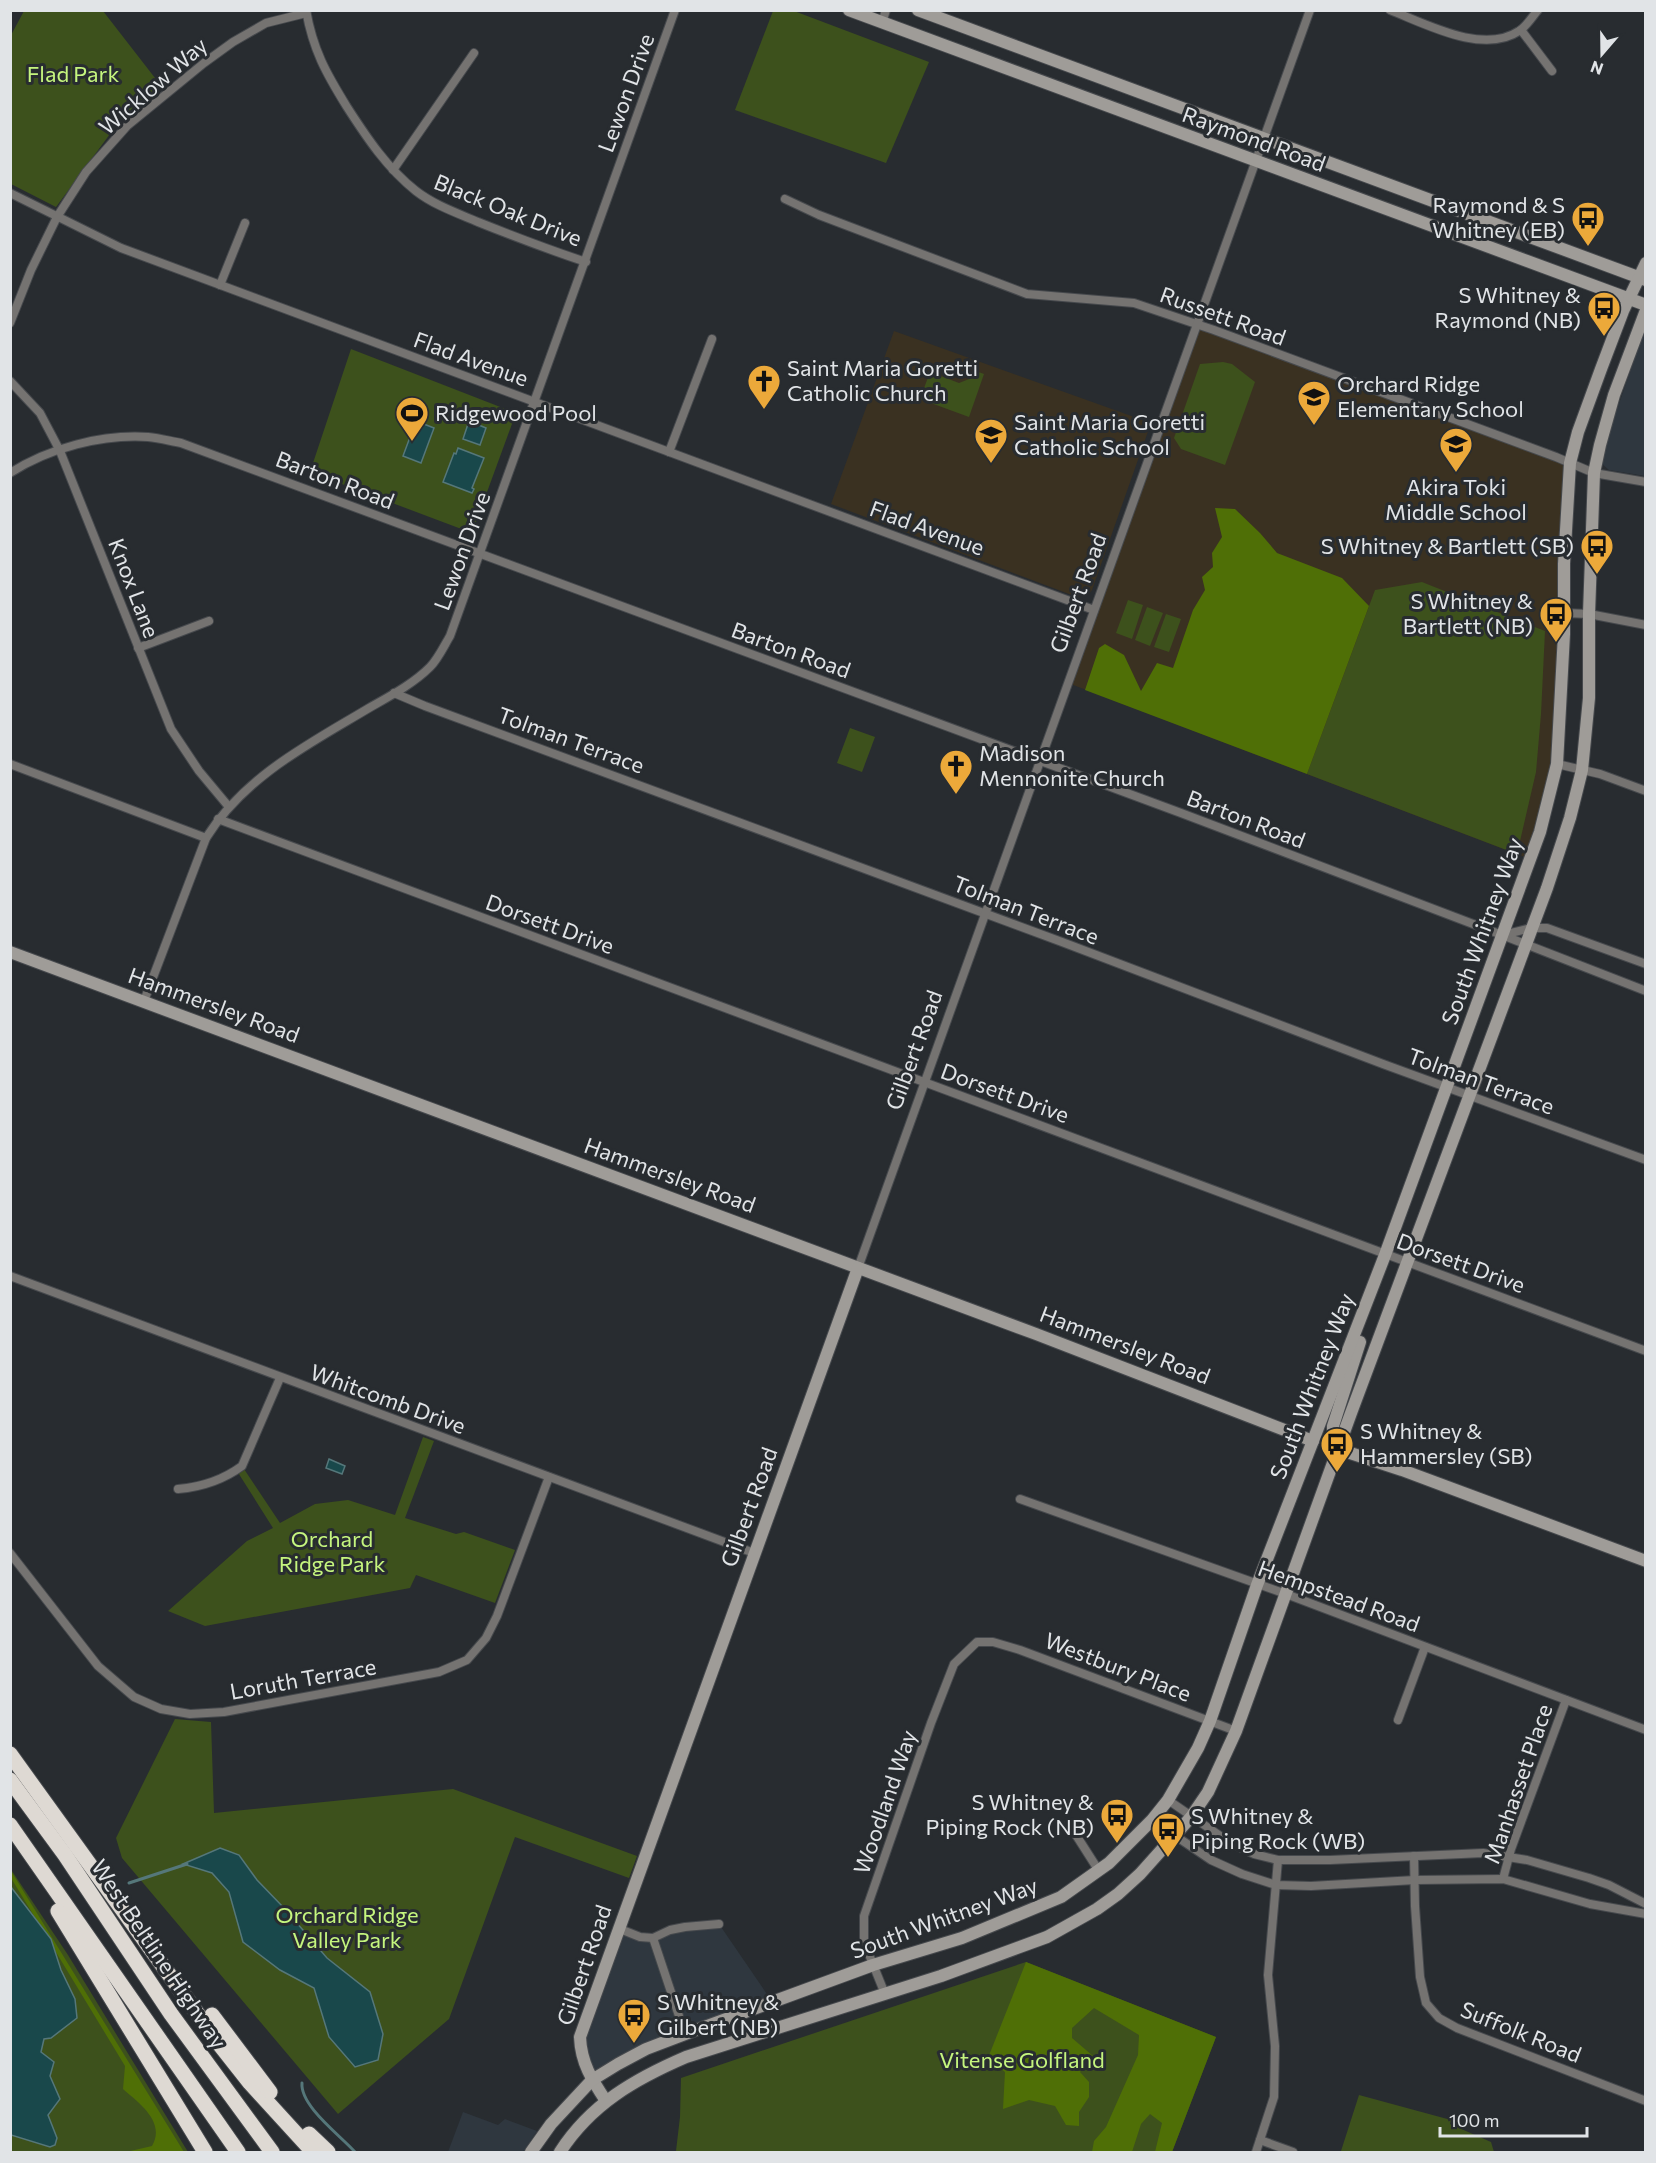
<svg xmlns="http://www.w3.org/2000/svg" width="1656" height="2163" font-family="Commissioner,sans-serif">
	<style>
		.built { fill: #2f373f }
		.education { fill: #3a3121 }
		.green { fill: #3d511c }
		.forest { fill: #4f6f06 }
		.water { fill: #19484b; stroke: #55777a; stroke-width: 1.5 }
		.lines { fill: none; stroke-linecap: round; stroke-linejoin: round }
		.stream { stroke: #55777a; stroke-width: 3 }
		.street-casing { stroke: #46494d; stroke-width: 10 }
		.secondary-casing { stroke: #46494d; stroke-width: 14 }
		.highway-casing { stroke: #46494d; stroke-width: 17 }
		.street { stroke: #757371; stroke-width: 8 }
		.secondary { stroke: #9f9c98; stroke-width: 12 }
		.highway { stroke: #ded9d3; stroke-width: 15 }
		.labels { text-anchor: middle; stroke-width: 6; stroke-linejoin: round; paint-order: stroke }
		.park-label { font-size: 22px; fill: #c5f57e; stroke: #282c30 }
		.street-label { font-size: 22px; fill: #e1e4e7; stroke: #282c30 }
		.poi-label { font-size: 22px; fill: #e1e4e7; stroke: #282c30; text-anchor: start }
	</style>
	<rect width="100%" height="100%" fill="#282c30"/>
	<g class="built">
		<polygon points="1645,329 1645,476 1609,470 1601,463 1607,438"/>
		<polygon points="719,1924 773,2003 696,2030 592,2080 580,2054 620,1929 640,1937 670,1930"/>
		<polygon points="463,2112 498,2125 505,2119 537,2131 523,2152 448,2152"/>
	</g>
	<g class="education">
		<polygon points="1196,324 1570,463 1557,764 1530,859 1068,683"/>
		<polygon points="894,331 1151,423 1092,590 1089,594 1077,597 831,504"/>
	</g>
	<g class="green">
		<polygon points="24,11 103,11 162,87 124,115 56,207 11,184 10,37"/>
		<polygon points="773,11 794,11 929,62 886,163 735,110"/>
		<polygon points="351,349 516,413 472,533 310,472"/>
		<polygon points="1223,362 1232,364 1255,382 1225,465 1181,449 1174,438 1200,364"/>
		<polygon points="973,370 984,374 969,417 920,399 930,372 959,383 969,379"/>
		<polygon points="1422,582 1545,631 1541,714 1536,772 1517,854 1307,774 1375,590"/>
		<polygon points="1128,600 1143,605 1132,639 1116,633"/>
		<polygon points="1147,607 1163,613 1150,646 1135,640"/>
		<polygon points="1166,614 1181,619 1169,652 1154,647"/>
		<polygon points="850,728 875,737 862,772 837,763"/>
		<polygon points="423,1437 434,1441 405,1518 456,1534 464,1532 515,1550 495,1603 416,1575 410,1588 205,1626 168,1611 247,1541 273,1528 237,1471 242,1466 280,1523 315,1504 348,1500 395,1515"/>
		<polygon points="175,1719 211,1722 214,1813 453,1789 637,1856 629,1878 515,1837 449,2019 338,2114 122,1858 116,1838"/>
		<polygon points="10,1868 68,1955 188,2152 11,2152"/>
		<polygon points="1026,1962 1216,2037 1172,2152 674,2152 676,2151 680,2117 681,2078"/>
		<polygon points="1359,2095 1451,2120 1450,2124 1491,2142 1494,2152 1344,2152 1341,2151"/>
	</g>
	<g class="forest">
		<polygon points="1215,508 1235,509 1260,533 1277,553 1342,578 1369,606 1307,774 1085,690 1099,648 1105,644 1124,655 1141,691 1157,663 1173,668 1193,610 1205,590 1202,577 1213,567 1212,553 1222,537"/>
		<path d="M11,1871L184,2152H126L152,2146C166,2122 139,2103 123,2089L125,2066L11,1878Z"/>
		<polygon points="1026,1962 1216,2037 1172,2152 1155,2152 1162,2123 1150,2114 1141,2124 1132,2152 1092,2152 1094,2141 1106,2127 1138,2055 1139,2035 1094,2008 1072,2028 1072,2038 1093,2056 1080,2072 1089,2082 1089,2097 1079,2112 1079,2126 1066,2125 1055,2106 1029,2100 1003,2109 1005,2072 988,2058"/>
	</g>
	<g class="water">
		<polygon points="416,421 434,428 421,463 403,456"/>
		<polygon points="469,421 486,428 480,445 463,439"/>
		<polygon points="458,448 484,458 472,488 474,489 472,493 443,482 454,453 456,454"/>
		<polygon points="329,1459 345,1466 342,1474 326,1468"/>
		<polygon points="220,1848 239,1855 257,1880 284,1908 327,1958 370,1992 383,2034 378,2060 355,2067 329,2037 314,1988 280,1970 243,1942 229,1892 212,1873 183,1864"/>
		<polygon points="11,1887 51,1939 61,1970 75,1999 77,2018 51,2038 44,2039 41,2052 54,2062 50,2076 60,2099 48,2115 57,2138 55,2145 50,2147 11,2135"/>
	</g>
	<g class="lines">
		<g class="stream">
			<polyline points="129,1883 187,1864"/>
			<path d="M302,2083C300,2106 341,2136 355,2152"/>
		</g>
		<defs>
			<g id="street">
				<path d="M306,10C313,50 326,73 347,107C367,138 387,168 416,191C434,205 457,213 478,222C513,236 550,250 586,262"/>
				<path d="M1390,10C1426,24 1483,55 1519,31C1526,27 1532,17 1538,10"/>
				<polyline points="882,23 886,10"/>
				<polyline points="1521,30 1552,71"/>
				<polyline points="393,170 474,53"/>
				<polyline points="10,193 121,248 1094,610"/>
				<polyline points="785,199 819,215 1027,294 1134,303 1214,330 1556,457 1594,473 1646,482"/>
				<polyline points="220,285 245,223"/>
				<polyline points="10,323 31,270 57,217 86,172 127,126 204,63 233,42 266,23 306,13"/>
				<polyline points="10,381 40,413 60,451 171,729 199,771 229,807"/>
				<polyline points="669,452 712,339"/>
				<path d="M10,473C49,448 102,434 148,437C159,438 170,441 181,443L1181,813L1502,935L1646,991"/>
				<polyline points="1565,613 1589,614 1646,625"/>
				<polyline points="138,648 209,621"/>
				<polyline points="394,693 425,706 1062,942 1383,1064 1646,1160"/>
				<polyline points="10,764 206,838"/>
				<polyline points="1557,764 1600,774 1646,791"/>
				<polyline points="218,819 1646,1351"/>
				<polyline points="1503,935 1531,928 1547,928 1646,964"/>
				<path d="M144,1001L206,838C245,776 309,744 369,708C390,696 413,684 430,667C438,659 444,646 450,636L675,10"/>
				<polyline points="858,1268 1310,10"/>
				<polyline points="10,1276 754,1553"/>
				<path d="M178,1489C202,1487 223,1480 242,1466L280,1378"/>
				<polyline points="1020,1499 1286,1594 1646,1730"/>
				<polyline points="10,1553 98,1666 134,1697 161,1709 190,1714 224,1712 439,1672 467,1660 486,1638 497,1616 549,1477"/>
				<polyline points="1398,1720 1425,1647"/>
				<polyline points="1168,1800 1229,1842 1254,1854 1278,1860 1330,1860 1483,1853 1527,1860 1589,1878 1609,1885 1646,1904"/>
				<polyline points="1152,1820 1211,1860 1242,1874 1276,1885 1311,1886 1415,1880 1503,1879 1590,1904 1646,1914"/>
				<polyline points="1069,1824 1099,1871"/>
				<polyline points="1414,1856 1415,1906 1420,1977 1426,2003 1439,2018 1457,2028 1646,2101"/>
				<polyline points="1503,1879 1511,1849 1566,1700"/>
				<polyline points="620,1929 640,1937 653,1938 670,1930 685,1927 719,1924"/>
				<polyline points="653,1938 679,2016"/>
				<polyline points="885,1994 864,1942 864,1916 931,1723 954,1664 977,1642 993,1642 1020,1650 1236,1731"/>
				<polyline points="1260,2140 1293,2152"/>
				<polyline points="1256,2152 1274,2097 1275,2046 1268,1975 1278,1860"/>
			</g>
			<g id="secondary">
				<polyline points="849,10 1646,305"/>
				<polyline points="918,10 1646,280"/>
				<polyline points="10,952 1036,1334 1313,1441"/>
				<polyline points="1338,1449 1402,1470 1646,1561"/>
				<polyline points="1338,1449 1333,1437 1333,1426 1360,1342"/>
				<path d="M606,2101C592,2080 581,2063 580,2037L858,1268"/>
				<polyline points="531,2152 551,2124 592,2080 618,2064 646,2049 696,2030 873,1965 962,1938 1061,1897 1109,1863 1152,1820 1168,1800 1198,1748 1210,1721 1257,1585 1385,1255 1540,832 1557,764 1564,634 1564,564 1570,463 1578,432 1601,369 1623,311 1646,263"/>
				<path d="M560,2152C591,2104 635,2079 686,2057L941,1976L1047,1937L1097,1909L1118,1894L1140,1874L1191,1817L1208,1792L1236,1731L1351,1413L1547,888L1570,818L1582,770L1589,698V614L1594,473L1600,445L1614,395L1646,310"/>
			</g>
			<g id="highway">
				<polyline points="10,1754 220,2045 250,2083 313,2152"/>
				<polyline points="10,1780 65,1855 171,2014 272,2152"/>
				<polyline points="10,1825 238,2152"/>
				<polyline points="58,1911 205,2152"/>
				<polyline points="212,2015 270,2092"/>
				<polyline points="309,2134 328,2152"/>
			</g>
		</defs>
		<use href="#street" class="street-casing"/>
		<use href="#secondary" class="secondary-casing"/>
		<use href="#highway" class="highway-casing"/>
		<use href="#street" class="street"/>
		<use href="#secondary" class="secondary"/>
		<use href="#highway" class="highway"/>
	</g>
	<defs>
		<symbol id="bus-pin" viewBox="-11 -11 22 30"><path d="M0 17L-7.5 6A9.5 9.5 0 1 1 7.5 6Z" fill="#eca93a" stroke="#282c30"/><path d="M-5-6H5V4H4V6H2V4H-2V6H-4V4H-5ZM-3.5-4V0h7V-4ZM-3.5 1.2v1.5H-2V1.2ZM2 1.2v1.5H3.5V1.2Z" fill="#111"/></symbol>
		<symbol id="church-pin" viewBox="-11 -11 22 30"><path d="M0 17L-7.5 6A9.5 9.5 0 1 1 7.5 6Z" fill="#eca93a" stroke="#282c30"/><path d="M-1.2-6h2.4v3.5h3.3v2.4h-3.3V6h-2.4V-.1h-3.3v-2.4h3.3Z" fill="#111"/></symbol>
		<symbol id="school-pin" viewBox="-11 -11 22 30"><path d="M0 17L-7.5 6A9.5 9.5 0 1 1 7.5 6Z" fill="#eca93a" stroke="#282c30"/><path d="M0-5L7-2L0 1L-7-2ZM-4 1L0 2.5L4 1V4Q0 6-4 4Z" fill="#111"/></symbol>
		<symbol id="stadium-pin" viewBox="-11 -11 22 30"><path d="M0 17L-7.5 6A9.5 9.5 0 1 1 7.5 6Z" fill="#eca93a" stroke="#282c30"/><path d="M0-5a6.5 5 0 1 0 0 10a6.5 5 0 1 0 0-10ZM-3.5-1.8h7v3.6h-7Z" fill="#111"/></symbol>
	</defs>
	<g fill-rule="evenodd">
		<use href="#bus-pin" x="1569" y="199" width="38" height="52"/>
		<use href="#bus-pin" x="1585" y="289" width="38" height="52"/>
		<use href="#church-pin" x="745" y="362" width="38" height="52"/>
		<use href="#school-pin" x="1295" y="378" width="38" height="52"/>
		<use href="#stadium-pin" x="393" y="394" width="38" height="52"/>
		<use href="#school-pin" x="972" y="416" width="38" height="52"/>
		<use href="#school-pin" x="1437" y="425" width="38" height="52"/>
		<use href="#bus-pin" x="1578" y="527" width="38" height="52"/>
		<use href="#bus-pin" x="1537" y="595" width="38" height="52"/>
		<use href="#church-pin" x="937" y="747" width="38" height="52"/>
		<use href="#bus-pin" x="1318" y="1425" width="38" height="52"/>
		<use href="#bus-pin" x="1098" y="1796" width="38" height="52"/>
		<use href="#bus-pin" x="1149" y="1810" width="38" height="52"/>
		<use href="#bus-pin" x="615" y="1996" width="38" height="52"/>
	</g>
	<g class="labels">
		<g class="park-label">
			<text x="73" y="82">Flad Park</text>
			<text x="332" y="1547">Orchard<tspan x="332" dy="25">Ridge Park</tspan></text>
			<text x="347" y="1923">Orchard Ridge<tspan x="347" dy="25">Valley Park</tspan></text>
			<text x="1022" y="2068">Vitense Golfland</text>
		</g>
		<g class="street-label">
			<text transform="translate(153 86) rotate(-41)" y="8">Wicklow Way</text>
			<text transform="translate(626 93) rotate(-70)" y="8">Lewon Drive</text>
			<text transform="translate(1254 139) rotate(20)" y="8">Raymond Road</text>
			<text transform="translate(508 210) rotate(22)" y="8">Black Oak Drive</text>
			<text transform="translate(1223 316) rotate(20)" y="8">Russett Road</text>
			<text transform="translate(471 359) rotate(20)" y="8">Flad Avenue</text>
			<text transform="translate(335 480) rotate(21)" y="8">Barton Road</text>
			<text transform="translate(927 528) rotate(20)" y="8">Flad Avenue</text>
			<text transform="translate(462 551) rotate(-70)" y="8">Lewon Drive</text>
			<text transform="translate(134 588) rotate(69)" y="8">Knox Lane</text>
			<text transform="translate(1078 593) rotate(-70)" y="8">Gilbert Road</text>
			<text transform="translate(791 650) rotate(20)" y="8">Barton Road</text>
			<text transform="translate(571 740) rotate(20)" y="8">Tolman Terrace</text>
			<text transform="translate(1246 819) rotate(21)" y="8">Barton Road</text>
			<text transform="translate(1026 910) rotate(21)" y="8">Tolman Terrace</text>
			<text transform="translate(550 924) rotate(20)" y="8">Dorsett Drive</text>
			<text transform="translate(1482 931) rotate(-70)" y="8">South Whitney Way</text>
			<text transform="translate(214 1005) rotate(20)" y="8">Hammersley Road</text>
			<text transform="translate(914 1050) rotate(-70)" y="8">Gilbert Road</text>
			<text transform="translate(1481 1081) rotate(20)" y="8">Tolman Terrace</text>
			<text transform="translate(1005 1093) rotate(20)" y="8">Dorsett Drive</text>
			<text transform="translate(670 1175) rotate(20)" y="8">Hammersley Road</text>
			<text transform="translate(1461 1263) rotate(20)" y="8">Dorsett Drive</text>
			<text transform="translate(1125 1345) rotate(21)" y="8">Hammersley Road</text>
			<text transform="translate(1312 1386) rotate(-69)" y="8">South Whitney Way</text>
			<text transform="translate(388 1399) rotate(20)" y="8">Whitcomb Drive</text>
			<text transform="translate(749 1507) rotate(-70)" y="8">Gilbert Road</text>
			<text transform="translate(1339 1596) rotate(20)" y="8">Hempstead Road</text>
			<text transform="translate(1118 1667) rotate(21)" y="8">Westbury Place</text>
			<text transform="translate(303 1679) rotate(-10)" y="8">Loruth Terrace</text>
			<text transform="translate(1518 1784) rotate(-71)" y="8">Manhasset Place</text>
			<text transform="translate(885 1802) rotate(-71)" y="8">Woodland Way</text>
			<text transform="translate(944 1918) rotate(-20)" y="8">South Whitney Way</text>
			<text transform="translate(159 1954) rotate(56)" y="8">West Beltline Highway</text>
			<text transform="translate(584 1965) rotate(-71)" y="8">Gilbert Road</text>
			<text transform="translate(1521 2032) rotate(22)" y="8">Suffolk Road</text>
		</g>
		<g class="poi-label">
			<text x="1565" y="213" text-anchor="end">Raymond &amp; S<tspan x="1565" dy="25">Whitney (EB)</tspan></text>
			<text x="1581" y="303" text-anchor="end">S Whitney &amp;<tspan x="1581" dy="25">Raymond (NB)</tspan></text>
			<text x="787" y="376">Saint Maria Goretti<tspan x="787" dy="25">Catholic Church</tspan></text>
			<text x="1337" y="392">Orchard Ridge<tspan x="1337" dy="25">Elementary School</tspan></text>
			<text x="435" y="421">Ridgewood Pool</text>
			<text x="1014" y="430">Saint Maria Goretti<tspan x="1014" dy="25">Catholic School</tspan></text>
			<text x="1456" y="495" text-anchor="middle">Akira Toki<tspan x="1456" dy="25">Middle School</tspan></text>
			<text x="1574" y="554" text-anchor="end">S Whitney &amp; Bartlett (SB)</text>
			<text x="1533" y="609" text-anchor="end">S Whitney &amp;<tspan x="1533" dy="25">Bartlett (NB)</tspan></text>
			<text x="979" y="761">Madison<tspan x="979" dy="25">Mennonite Church</tspan></text>
			<text x="1360" y="1439">S Whitney &amp;<tspan x="1360" dy="25">Hammersley (SB)</tspan></text>
			<text x="1094" y="1810" text-anchor="end">S Whitney &amp;<tspan x="1094" dy="25">Piping Rock (NB)</tspan></text>
			<text x="1191" y="1824">S Whitney &amp;<tspan x="1191" dy="25">Piping Rock (WB)</tspan></text>
			<text x="657" y="2010">S Whitney &amp;<tspan x="657" dy="25">Gilbert (NB)</tspan></text>
		</g>
	</g>
	<rect width="1656" height="2163" fill="none" stroke="#e1e4e7" stroke-width="24"/>
	<g transform="translate(1602 54) rotate(200)" stroke="#282c30" stroke-width="4.5" paint-order="stroke">
	<path d="M0-4.5L10 22L0 15L-10 22Z" fill="#e1e4e7"/>
	<text y="-9" font-size="16" font-weight="bold" text-anchor="middle" fill="#e1e4e7">N</text>
	</g>
	<path d="M1440 2127v9h147v-9" fill="none" stroke="#e1e4e7" stroke-width="3"/>
	<text x="1449" y="2127" font-size="18" fill="#e1e4e7" stroke="#282c30" stroke-width="4.5" paint-order="stroke">100 m</text>
</svg>
